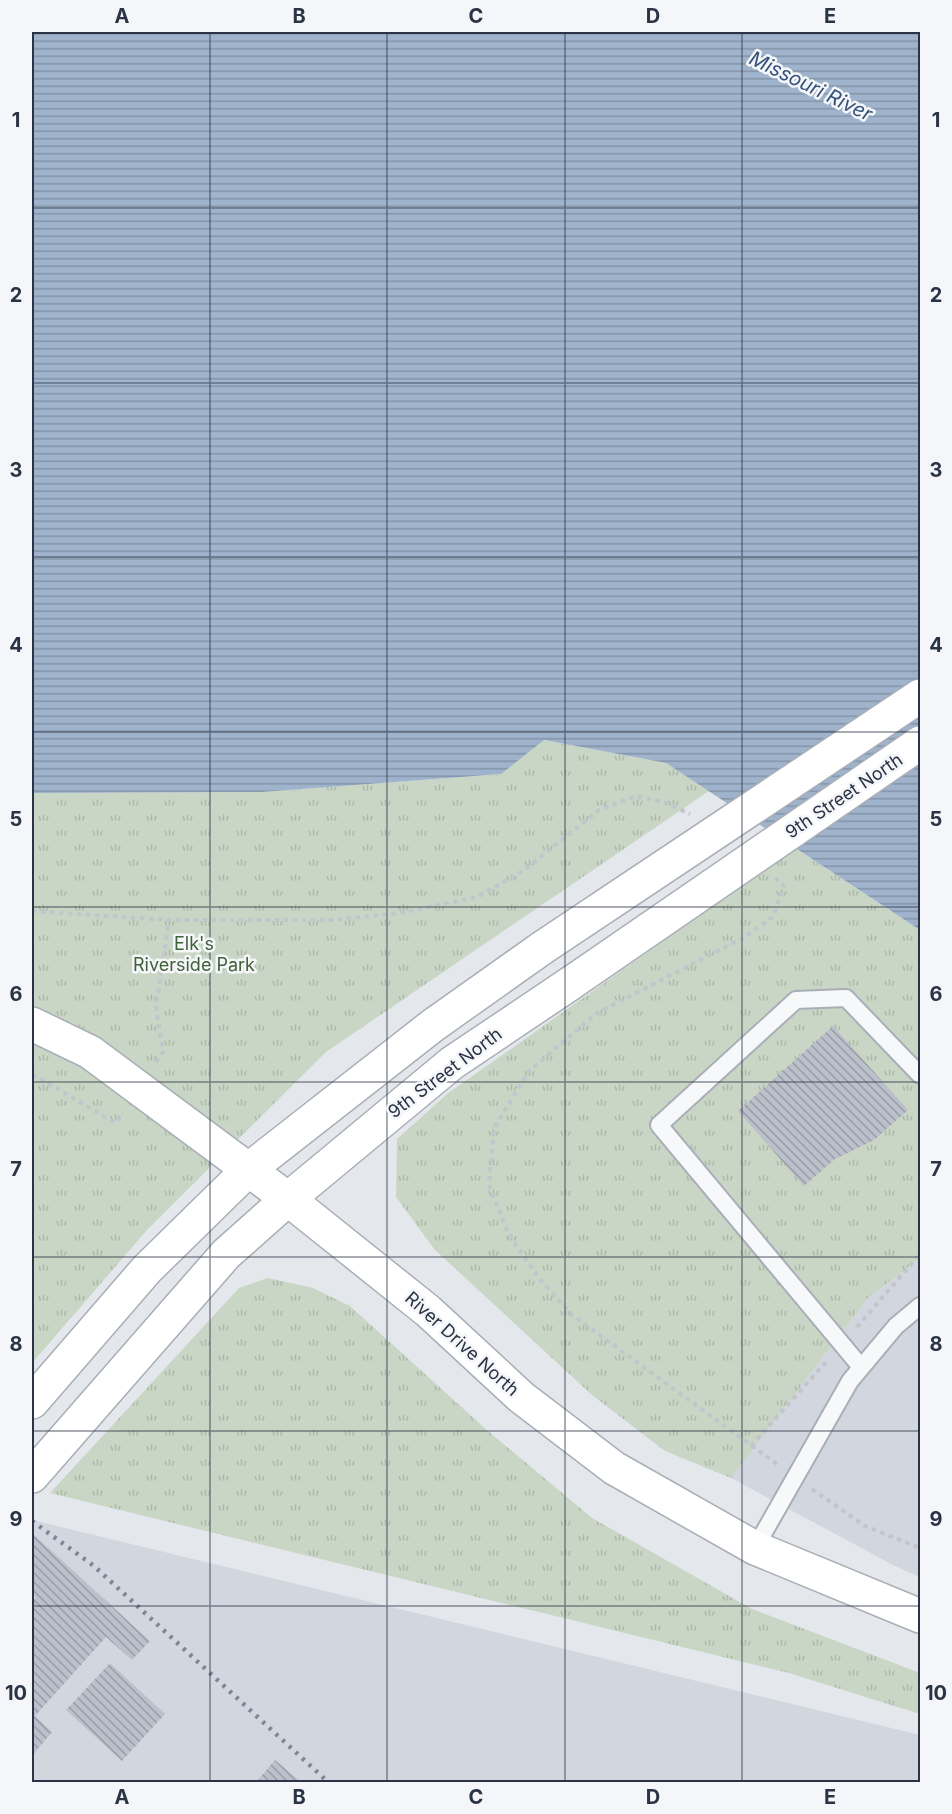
<svg xmlns="http://www.w3.org/2000/svg" width="952" height="1814" font-family="Inter,sans-serif">
	<style>
		.built { fill: #d2d6de }
		.park { fill: url(#park-tufts) }
		.water { fill: url(#water-rules) }
		.building { fill: url(#building-back-hatch) }
		.lines { fill: none; stroke-linecap: round; stroke-linejoin: round }
		.lane-casing { stroke: #a9aeb7; stroke-width: 20 }
		.secondary-casing { stroke: #a9aeb7; stroke-width: 36 }
		.path { stroke: #c2c5cb; stroke-width: 4; stroke-dasharray: 4.5 4.5; stroke-linecap: butt }
		.lane { stroke: #f7f8fa; stroke-width: 16 }
		.secondary { stroke: #fff; stroke-width: 33 }
		.rail { stroke: #7d8696; stroke-width: 4.5; stroke-dasharray: 3 6; stroke-linecap: butt }
		.secondary-bridge-casing { stroke: #a9aeb7; stroke-width: 36; stroke-linecap: butt }
		.secondary-bridge { stroke: #fff; stroke-width: 33 }
		.grid { fill: none; stroke: #2b3445; stroke-width: 1.5; stroke-opacity: 0.55 }
		.labels { text-anchor: middle; stroke-width: 5; stroke-linejoin: round; paint-order: stroke }
		.street-label { font-size: 18px; fill: #2b3445; stroke: #f4f6f9 }
		.park-label { font-size: 18px; fill: #3f6138; stroke: #f4f6f9 }
		.water-label { font-size: 20px; font-style: italic; fill: #34527a; stroke: #f4f6f9 }
		.neatline { fill: none; stroke: #2b3445; stroke-width: 2 }
		.grid-label { font-size: 20px; text-anchor: middle; font-weight: bold; fill: #2b3445 }
	</style>
	<defs>
		<pattern id="park-tufts" width="24" height="20" patternUnits="userSpaceOnUse" patternTransform="scale(1.5)"><rect width="24" height="20" fill="#c9d6c5"/><path d="M3 7l-1-3M5 7V3M7 7l1-3M15 17l-1-3M17 17v-4M19 17l1-3" fill="none" stroke="#adb8ab"/></pattern>
		<pattern id="water-rules" width="6" height="5" patternUnits="userSpaceOnUse" patternTransform="scale(1.5)"><rect width="6" height="5" fill="#9fb4cc"/><path d="M0 2.5h6" fill="none" stroke="#8293a7"/></pattern>
		<pattern id="building-back-hatch" width="6" height="6" patternUnits="userSpaceOnUse" patternTransform="scale(1.5)"><rect width="6" height="6" fill="#bbc0ca"/><path d="M-1 5l2 2M0 0l6 6M5-1l2 2" fill="none" stroke="#989da6"/></pattern>
	</defs>
	<rect width="100%" height="100%" fill="#e4e7ec"/>
	<g class="built">
		<polygon points="920,1258 920,1577 895,1566 731,1478 868,1298"/>
		<polygon points="32,1520 920,1735 920,1782 32,1782"/>
	</g>
	<g class="park">
		<polygon points="543,740 666,763 709,791 326,1052 147,1230 32,1363 32,793 262,792 501,774"/>
		<polygon points="795,848 920,930 920,1258 868,1298 731,1478 665,1451 592,1395 435,1250 396,1197 397,1139 447,1094"/>
		<polygon points="268,1278 313,1288 350,1306 489,1432 592,1518 752,1609 920,1673 920,1714 789,1673 50,1493 239,1288"/>
	</g>
	<polygon class="water" points="32,32 920,32 920,930 666,763 544,740 501,774 262,792 32,793"/>
	<g class="building">
		<polygon points="833,1026 908,1110 874,1140 835,1159 804,1186 738,1111"/>
		<polygon points="32,1533 150,1641 132,1660 106,1637 35,1716 52,1732 32,1756 32,1602 36,1597 32,1593"/>
		<polygon points="110,1663 165,1714 122,1761 66,1710"/>
		<polygon points="275,1760 301,1782 260,1782 258,1780"/>
	</g>
	<g class="lines">
		<defs>
			<g id="lane">
				<polyline points="861,1367 659,1125 796,1000 846,998 920,1075"/>
				<polyline points="755,1548 850,1381 896,1326 920,1306"/>
			</g>
			<g id="secondary">
				<polyline points="32,1024 90,1052 288,1199 428,1311 521,1397 614,1468 755,1548 920,1616"/>
				<polyline points="32,1402 147,1269 248,1170 432,1026 542,948"/>
				<polyline points="32,1476 226,1254 288,1199 452,1063 571,983"/>
			</g>
		</defs>
		<use href="#lane" class="lane-casing"/>
		<use href="#secondary" class="secondary-casing"/>
		<g class="path">
			<polyline points="775,878 784,886 773,917 743,938 597,1013 529,1071 494,1128 489,1185 508,1233 538,1277 572,1315 777,1464"/>
			<polyline points="32,911 169,920 332,920 400,913 477,897 523,871 599,810 636,796 666,803 690,814"/>
			<polyline points="156,1062 163,1052 156,1007 169,920"/>
			<polyline points="32,1076 36,1076 115,1123 123,1113"/>
			<polyline points="857,1327 920,1254"/>
			<polyline points="751,1446 826,1362"/>
			<polyline points="812,1489 865,1526 920,1548"/>
		</g>
		<use href="#lane" class="lane"/>
		<use href="#secondary" class="secondary"/>
		<polyline class="rail" points="32,1521 94,1566 328,1782"/>
		<defs>
			<g id="secondary-bridge">
				<polyline points="542,948 920,696"/>
				<polyline points="571,983 920,743"/>
			</g>
		</defs>
		<use href="#secondary-bridge" class="secondary-bridge-casing"/>
		<use href="#secondary-bridge" class="secondary-bridge"/>
	</g>
	<path class="grid" d="M210,32V1782M387,32V1782M565,32V1782M742,32V1782M32,208H920M32,383H920M32,557H920M32,732H920M32,907H920M32,1082H920M32,1257H920M32,1431H920M32,1606H920"/>
	<g class="labels">
		<g class="street-label">
			<text transform="translate(844 796) rotate(-34)" y="6">9th Street North</text>
			<text transform="translate(445 1073) rotate(-37)" y="6">9th Street North</text>
			<text transform="translate(462 1344) rotate(42)" y="6">River Drive North</text>
		</g>
		<g class="park-label">
			<text x="194" y="950">Elk's<tspan x="194" dy="21">Riverside Park</tspan></text>
		</g>
		<g class="water-label">
			<text transform="translate(811 86) rotate(26)" y="7">Missouri River</text>
		</g>
	</g>
	<rect width="952" height="1814" fill="none" stroke="#f4f6f9" stroke-width="66"/>
	<rect x="33" y="33" width="886" height="1748" class="neatline"/>
	<g class="grid-label">
		<text x="122" y="23">A</text>
		<text x="299" y="23">B</text>
		<text x="476" y="23">C</text>
		<text x="653" y="23">D</text>
		<text x="830" y="23">E</text>
		<text x="16" y="127">1</text>
		<text x="936" y="127">1</text>
		<text x="16" y="302">2</text>
		<text x="936" y="302">2</text>
		<text x="16" y="477">3</text>
		<text x="936" y="477">3</text>
		<text x="16" y="652">4</text>
		<text x="936" y="652">4</text>
		<text x="16" y="826">5</text>
		<text x="936" y="826">5</text>
		<text x="16" y="1001">6</text>
		<text x="936" y="1001">6</text>
		<text x="16" y="1176">7</text>
		<text x="936" y="1176">7</text>
		<text x="16" y="1351">8</text>
		<text x="936" y="1351">8</text>
		<text x="16" y="1526">9</text>
		<text x="936" y="1526">9</text>
		<text x="16" y="1700">10</text>
		<text x="936" y="1700">10</text>
		<text x="122" y="1804">A</text>
		<text x="299" y="1804">B</text>
		<text x="476" y="1804">C</text>
		<text x="653" y="1804">D</text>
		<text x="830" y="1804">E</text>
	</g>
</svg>
